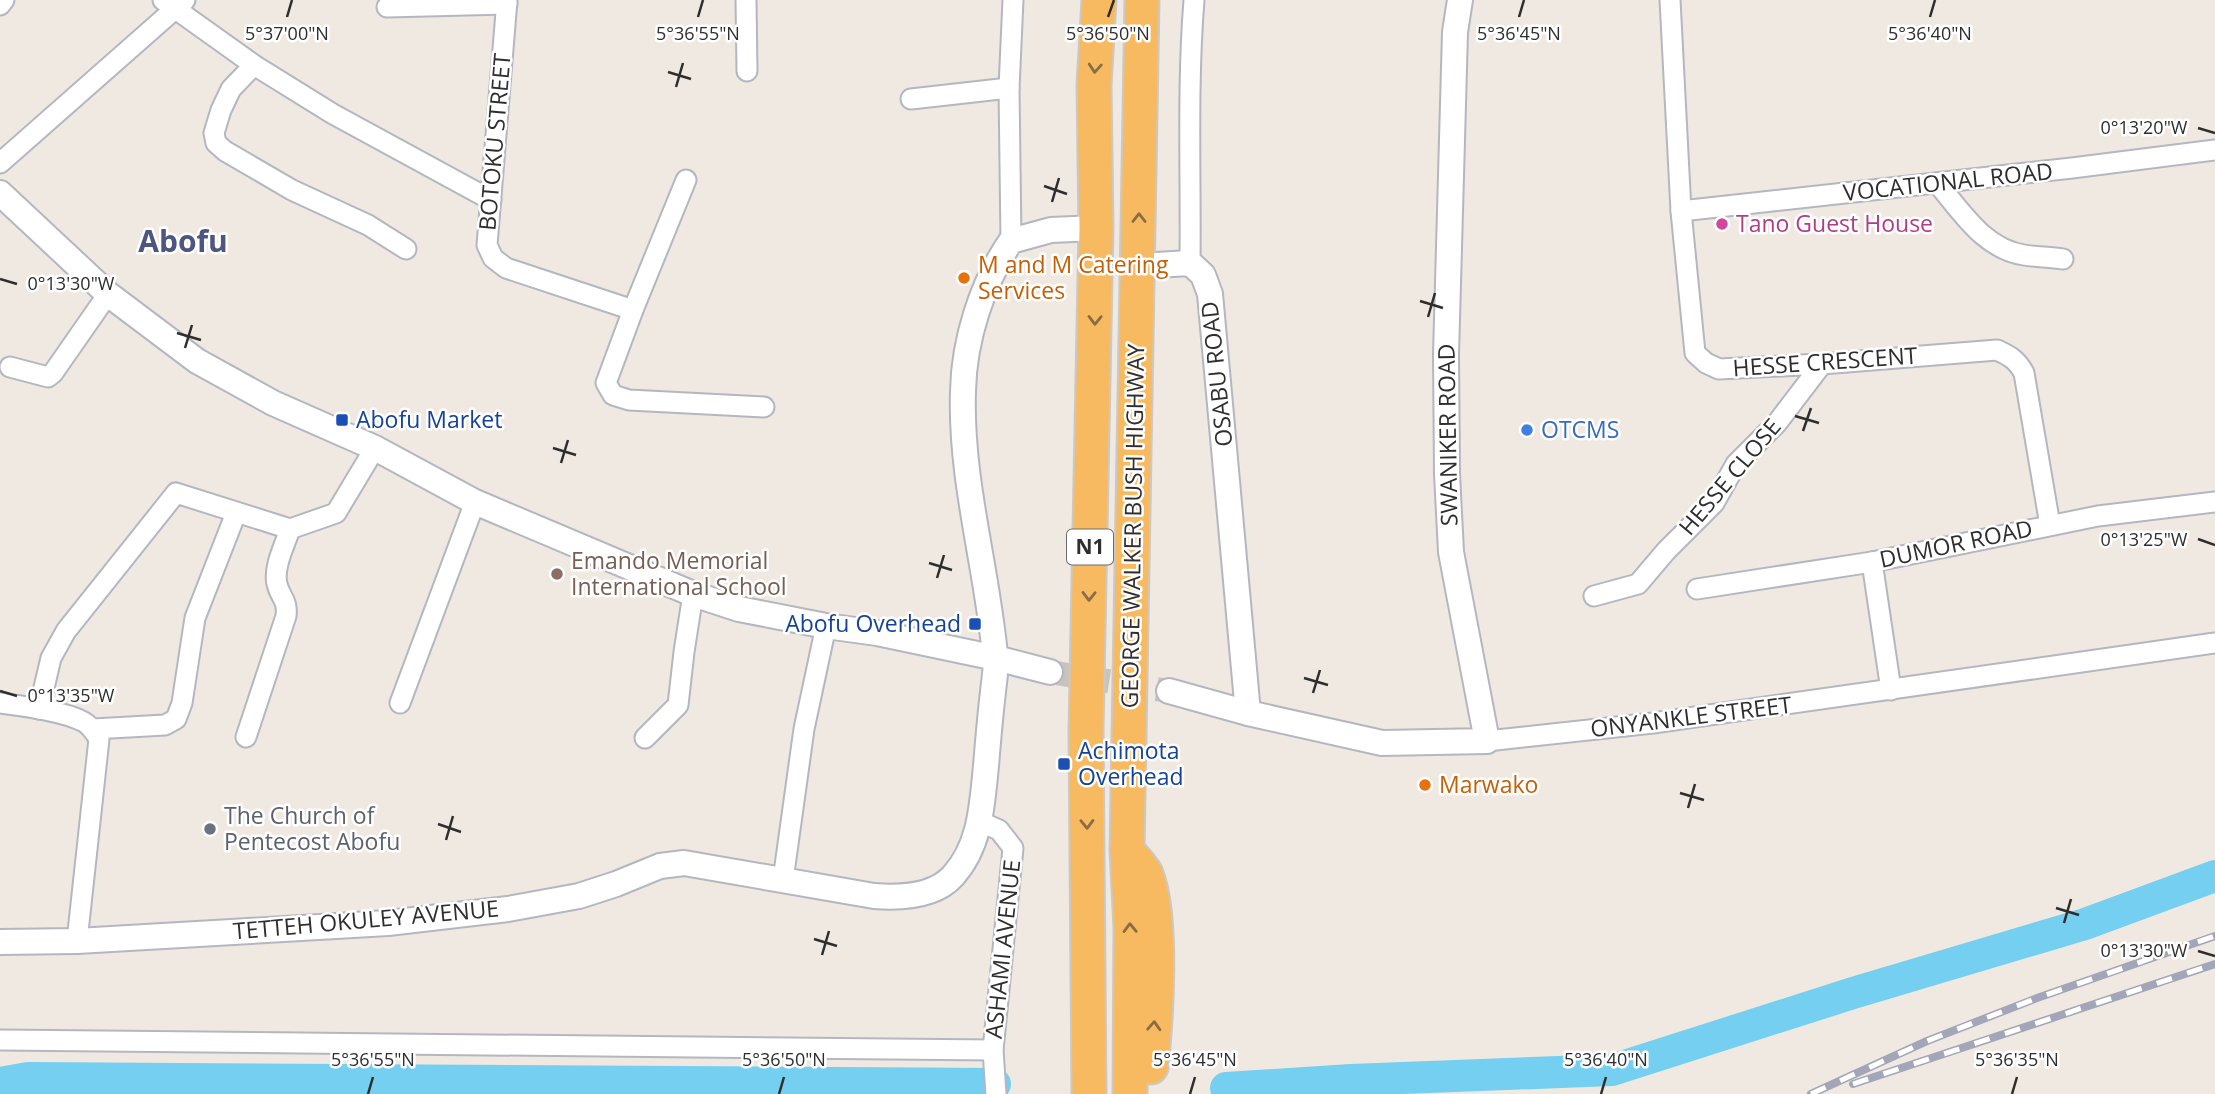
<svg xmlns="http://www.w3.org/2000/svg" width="2215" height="1094" font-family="'Open Sans',sans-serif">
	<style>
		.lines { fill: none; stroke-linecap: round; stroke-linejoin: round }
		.river { stroke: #75cff0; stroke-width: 32 }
		.tertiary-tunnel { stroke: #c8c4bd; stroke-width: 24; stroke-dasharray: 24 12; stroke-linecap: butt }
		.minor-casing { stroke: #b4b7c1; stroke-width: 23 }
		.tertiary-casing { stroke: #b4b7c1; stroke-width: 28 }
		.trunk-casing { stroke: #c9c9c9; stroke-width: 37 }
		.minor { stroke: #fff; stroke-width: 19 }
		.tertiary { stroke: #fff; stroke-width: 24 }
		.trunk { stroke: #f8ba60; stroke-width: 33 }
		.rail-casing { stroke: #a3a6b8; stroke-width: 8 }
		.rail { stroke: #fff; stroke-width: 5; stroke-dasharray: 16; stroke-linecap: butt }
		.oneway { stroke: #896d44 }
		.ticks { fill: none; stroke: #2e2e2e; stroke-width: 2.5 }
		.hotel-dot { fill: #d1479c; stroke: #fff; stroke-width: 2.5 }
		.food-dot { fill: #e8710a; stroke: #fff; stroke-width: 2.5 }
		.transit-dot { fill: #1a4fb4; stroke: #fff; stroke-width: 2.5 }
		.shop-dot { fill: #3f7fe0; stroke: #fff; stroke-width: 2.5 }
		.education-dot { fill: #8d6e63; stroke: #fff; stroke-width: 2.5 }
		.worship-dot { fill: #6b7280; stroke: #fff; stroke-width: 2.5 }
		.labels { text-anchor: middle; stroke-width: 5; stroke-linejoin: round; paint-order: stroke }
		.shield { fill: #fff; stroke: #6d6d6d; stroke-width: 2 }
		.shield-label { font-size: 21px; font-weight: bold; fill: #2e2e2e }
		.street-label { font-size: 23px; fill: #2e2e2e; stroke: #fff }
		.hotel-label { font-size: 23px; fill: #b23c85; stroke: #fff; text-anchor: start }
		.food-label { font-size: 23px; fill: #c56008; stroke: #fff; text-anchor: start }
		.transit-label { font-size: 23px; fill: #164399; stroke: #fff; text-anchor: start }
		.shop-label { font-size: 23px; fill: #366cbe; stroke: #fff; text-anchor: start }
		.education-label { font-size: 23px; fill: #785e54; stroke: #fff; text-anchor: start }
		.worship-label { font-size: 23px; fill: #5b616d; stroke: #fff; text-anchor: start }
		.district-label { font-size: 30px; font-weight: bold; fill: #4d5680; stroke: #fff }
		.ticks-label { font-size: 18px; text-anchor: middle; fill: #2e2e2e; stroke: #fff; stroke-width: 5; stroke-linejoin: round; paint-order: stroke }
	</style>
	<rect width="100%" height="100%" fill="#efe9e1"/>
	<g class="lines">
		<g class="river">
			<polyline points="0,1083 28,1078 995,1084"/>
			<polyline points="1226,1088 1351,1080 1612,1070 1853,993 2085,924 2215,876"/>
		</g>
		<polyline class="tertiary-tunnel" points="1050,672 1169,691"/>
		<defs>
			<g id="minor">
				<polyline points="163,0 254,65 333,114 491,200"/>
				<polyline points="507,0 487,245 493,258 506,268 633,310"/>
				<polyline points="746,0 747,71"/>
				<path d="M1670,0L1681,211L1695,353L1706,363L1719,369L1822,364L1997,350C2010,356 2017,360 2024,373L2050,525"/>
				<polyline points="0,5 4,0"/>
				<polyline points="387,7 507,4"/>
				<polyline points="254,65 231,89 221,110 214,133 216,143 225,151 292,190 368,225 406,249"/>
				<polyline points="911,99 1009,88"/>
				<polyline points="0,163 185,0"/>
				<polyline points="686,180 633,310 606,383 613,395 629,400 764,407"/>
				<path d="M1937,183C1962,212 1984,249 2024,255C2037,257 2050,257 2063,259"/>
				<polyline points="1681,211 2072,168 2215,150"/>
				<polyline points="1011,241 1009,88 1013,0"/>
				<path d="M1190,263C1191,175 1187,87 1194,0"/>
				<polyline points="10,367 48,377 53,373 108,294"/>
				<polyline points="1872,562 1891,690"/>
				<polyline points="1697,589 1872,562 2098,516 2215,502"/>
				<polyline points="1594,596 1638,584 1666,551 1714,503 1736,464 1777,423 1822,364"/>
				<path d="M0,703C23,706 64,711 84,722C91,726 95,733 99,739L77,941"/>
				<polyline points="400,703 475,502"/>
				<polyline points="39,709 51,658 66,631 176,493 290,529 336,513 375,448"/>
				<polyline points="93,729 165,725 176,719 182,703 195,618 236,513"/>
				<path d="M246,737L286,616C288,599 280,598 277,584C273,567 285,545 290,529"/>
				<polyline points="645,738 678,705 684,652 693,594"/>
				<polyline points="1487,741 1653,723 2215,643"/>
				<polyline points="981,822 999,830 1013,848 993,1050 996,1094"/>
				<polyline points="783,880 804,729 826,626"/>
				<polyline points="0,1040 993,1050"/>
			</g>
			<g id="tertiary">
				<polyline points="0,193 108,294 197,361 273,403 375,448 475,502 693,594 739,609 826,626 877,633 996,658 1050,672"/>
				<polyline points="1139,266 1190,263 1203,275 1210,294 1248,713"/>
				<polyline points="1169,691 1248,713 1382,743 1487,741 1451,552 1447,474 1446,355 1455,32 1460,0"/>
				<path d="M0,942L77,941L388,923L508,909L579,896L616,884L660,866L684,863L874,896C900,898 934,897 953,876C981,845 982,804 986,766C988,741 990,717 993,692C994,680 997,667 995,655C987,567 960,480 963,391C964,340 982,283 1011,241L1051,230L1096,228"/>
			</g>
			<g id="trunk">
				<path d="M1133,857C1138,863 1143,868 1146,874C1163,917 1156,1020 1151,1067"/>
				<polyline points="1089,1094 1086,731 1096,228 1094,85 1099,0"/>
				<polyline points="1130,1094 1131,927 1127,850 1142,0"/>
			</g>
		</defs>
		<use href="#minor" class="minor-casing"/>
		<use href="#tertiary" class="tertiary-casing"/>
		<use href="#trunk" class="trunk-casing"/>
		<use href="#minor" class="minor"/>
		<use href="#tertiary" class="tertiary"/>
		<use href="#trunk" class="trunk"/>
		<defs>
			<g id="rail">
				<polyline points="1853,1084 2215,964"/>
				<polyline points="1811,1094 1927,1041 2037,998 2215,936"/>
			</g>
		</defs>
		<use href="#rail" class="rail-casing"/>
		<use href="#rail" class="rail"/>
	</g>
	<defs><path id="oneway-chevron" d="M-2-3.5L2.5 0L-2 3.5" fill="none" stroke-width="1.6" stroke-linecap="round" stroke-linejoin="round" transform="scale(1.75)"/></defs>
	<g class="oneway">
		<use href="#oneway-chevron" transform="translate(1095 68) rotate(94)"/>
		<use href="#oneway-chevron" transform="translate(1139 218) rotate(-90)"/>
		<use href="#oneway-chevron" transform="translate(1095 320) rotate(91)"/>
		<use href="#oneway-chevron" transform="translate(1089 596) rotate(91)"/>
		<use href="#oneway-chevron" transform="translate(1087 824) rotate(89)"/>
		<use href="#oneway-chevron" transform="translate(1130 928) rotate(-91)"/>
		<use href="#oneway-chevron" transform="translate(1154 1026) rotate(-87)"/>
	</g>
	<path class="ticks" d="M287,17L292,0M698,17L703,0M1108,17L1114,0M1519,17L1524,0M1930,17L1935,0M668,72L691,79M676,87L683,63M2198,128L2215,133M1044,186L1067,194M1052,202L1059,178M0,279L17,284M1420,301L1443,308M1428,317L1435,293M177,333L201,340M185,348L192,325M1795,416L1819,423M1803,431L1811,408M553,448L576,455M561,463L568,440M2198,539L2215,545M929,563L952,570M937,578L944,555M1304,678L1328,685M0,691L17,696M1313,693L1320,670M1680,793L1704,800M1688,808L1695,784M438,824L461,832M446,840L453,816M2056,908L2079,915M2064,923L2071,899M814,939L837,946M2198,951L2215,956M822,955L829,931M368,1094L373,1077M779,1094L784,1077M1190,1094L1195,1077M1601,1094L1606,1077M2012,1094L2017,1077"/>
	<circle class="hotel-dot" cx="1722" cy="224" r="7"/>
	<g class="food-dot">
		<circle cx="964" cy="278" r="7"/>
		<circle cx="1425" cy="785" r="7"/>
	</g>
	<g class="transit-dot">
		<rect x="335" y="413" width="14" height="14" rx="3.5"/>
		<rect x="968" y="617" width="14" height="14" rx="3.5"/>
		<rect x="1057" y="757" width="14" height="14" rx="3.5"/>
	</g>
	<circle class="shop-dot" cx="1527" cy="430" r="7"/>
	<circle class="education-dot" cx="557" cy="574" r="7"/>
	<circle class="worship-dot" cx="210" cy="829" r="7"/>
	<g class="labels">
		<rect class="shield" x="1067" y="529.5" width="46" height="35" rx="5"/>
		<g class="shield-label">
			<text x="1090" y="554">N1</text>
		</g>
		<g class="street-label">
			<text transform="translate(495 142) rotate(-85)" y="8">BOTOKU STREET</text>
			<text transform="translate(1948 182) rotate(-6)" y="8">VOCATIONAL ROAD</text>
			<text transform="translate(1825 362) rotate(-4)" y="8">HESSE CRESCENT</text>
			<text transform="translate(1217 374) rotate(-96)" y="8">OSABU ROAD</text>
			<text transform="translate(1448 435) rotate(-91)" y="8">SWANIKER ROAD</text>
			<text transform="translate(1730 477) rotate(-50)" y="8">HESSE CLOSE</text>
			<text transform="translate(1133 526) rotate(-89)" y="8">GEORGE WALKER BUSH HIGHWAY</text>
			<text transform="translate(1956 544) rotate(-12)" y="8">DUMOR ROAD</text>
			<text transform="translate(1691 717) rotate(-7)" y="8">ONYANKLE STREET</text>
			<text transform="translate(366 920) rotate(-5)" y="8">TETTEH OKULEY AVENUE</text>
			<text transform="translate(1003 949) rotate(-84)" y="8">ASHAMI AVENUE</text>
		</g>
		<g class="hotel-label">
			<text x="1736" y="232">Tano Guest House</text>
		</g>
		<g class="food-label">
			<text x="978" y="273">M and M Catering<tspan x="978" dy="26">Services</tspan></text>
			<text x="1439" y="793">Marwako</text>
		</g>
		<g class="transit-label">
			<text x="356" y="428">Abofu Market</text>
			<text x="961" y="632" text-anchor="end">Abofu Overhead</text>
			<text x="1078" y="759">Achimota<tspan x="1078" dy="26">Overhead</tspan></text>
		</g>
		<g class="shop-label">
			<text x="1541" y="438">OTCMS</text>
		</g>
		<g class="education-label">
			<text x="571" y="569">Emando Memorial<tspan x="571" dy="26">International School</tspan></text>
		</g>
		<g class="worship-label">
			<text x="224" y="824">The Church of<tspan x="224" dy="26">Pentecost Abofu</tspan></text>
		</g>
		<g class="district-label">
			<text x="183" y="252">Abofu</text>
		</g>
	</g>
	<g class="ticks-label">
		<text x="287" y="40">5°37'00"N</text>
		<text x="698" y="40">5°36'55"N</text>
		<text x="1108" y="40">5°36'50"N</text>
		<text x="1519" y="40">5°36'45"N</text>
		<text x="1930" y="40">5°36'40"N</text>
		<text x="2144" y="134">0°13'20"W</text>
		<text x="71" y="290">0°13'30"W</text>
		<text x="2144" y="546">0°13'25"W</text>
		<text x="71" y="702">0°13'35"W</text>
		<text x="2144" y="957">0°13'30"W</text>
		<text x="373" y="1066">5°36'55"N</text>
		<text x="784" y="1066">5°36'50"N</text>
		<text x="1195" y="1066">5°36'45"N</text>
		<text x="1606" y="1066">5°36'40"N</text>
		<text x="2017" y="1066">5°36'35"N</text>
	</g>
</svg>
